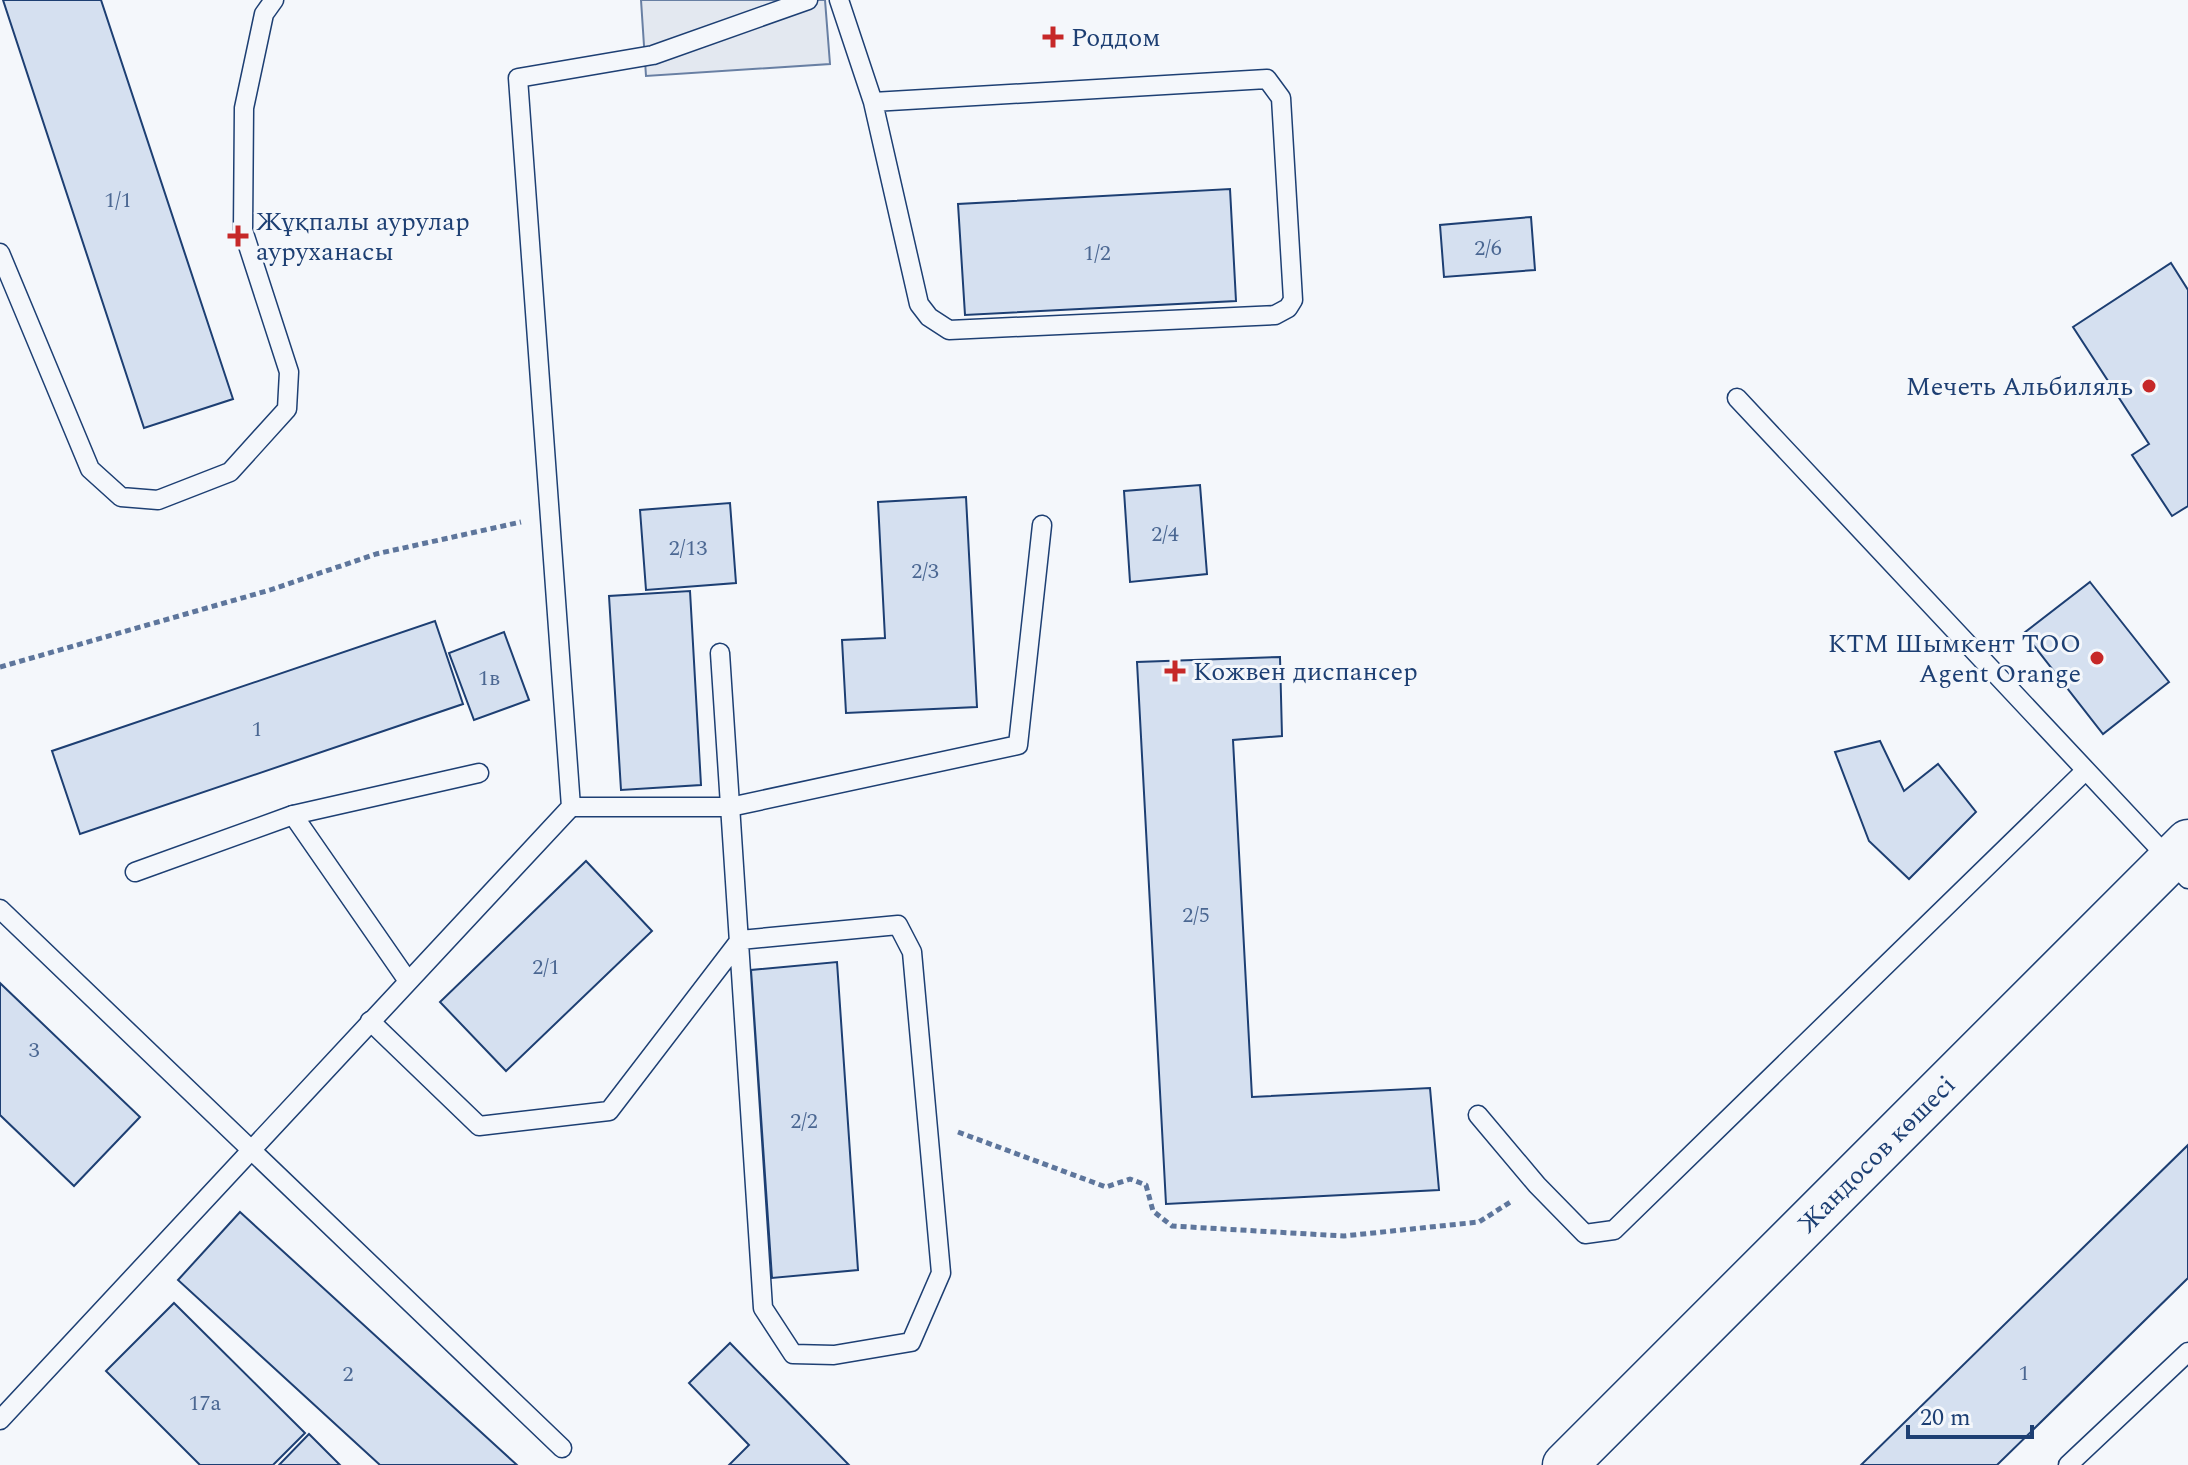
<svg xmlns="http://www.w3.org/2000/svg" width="2188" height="1465" font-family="Spectral,serif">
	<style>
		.parking { fill: #e3e8f0; stroke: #687fa3; stroke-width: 2 }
		.building { fill: #d5e0f0; stroke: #1d3f73; stroke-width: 2 }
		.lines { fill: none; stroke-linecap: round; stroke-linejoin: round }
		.lane-casing { stroke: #1d3f73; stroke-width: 21 }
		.secondary-casing { stroke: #1d3f73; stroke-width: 47 }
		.path { stroke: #5e769c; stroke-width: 5; stroke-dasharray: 6 4; stroke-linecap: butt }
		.lane { stroke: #f4f7fb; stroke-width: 18 }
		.secondary { stroke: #f4f7fb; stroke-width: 44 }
		.poi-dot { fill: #c62828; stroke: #f4f7fb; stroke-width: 3 }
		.labels { text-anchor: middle; stroke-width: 6; stroke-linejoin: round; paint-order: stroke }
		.number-label { font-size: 22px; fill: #4b6792 }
		.poi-label { font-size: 26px; fill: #1d3f73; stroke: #f4f7fb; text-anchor: start }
		.street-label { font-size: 26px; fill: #1d3f73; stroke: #f4f7fb }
	</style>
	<rect width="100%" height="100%" fill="#f4f7fb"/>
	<polygon class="parking" points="641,0 825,0 830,64 646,76"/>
	<g class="building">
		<polygon points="3,0 101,0 233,399 144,428"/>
		<polygon points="1230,189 1236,301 965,315 958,204"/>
		<polygon points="1531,217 1535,270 1444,277 1440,225"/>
		<polygon points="2171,263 2188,290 2188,506 2172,516 2132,455 2149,444 2073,327"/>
		<polygon points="1200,485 1207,574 1130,582 1124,491"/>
		<polygon points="966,497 977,707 846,713 842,640 885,638 878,502"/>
		<polygon points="730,503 736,583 646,590 640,510"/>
		<polygon points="2090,582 2169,682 2103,734 2024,633"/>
		<polygon points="690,591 701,785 621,790 609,596"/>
		<polygon points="435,621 463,704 80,834 52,751"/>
		<polygon points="504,632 529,700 474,720 449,653"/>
		<polygon points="1280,657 1282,736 1233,740 1252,1097 1430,1088 1439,1190 1166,1204 1137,662"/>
		<polygon points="1880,741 1904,791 1938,764 1976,812 1909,879 1869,841 1835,752"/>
		<polygon points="586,861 652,931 506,1071 440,1002"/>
		<polygon points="837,962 858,1270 772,1278 751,970"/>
		<polygon points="0,983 140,1117 74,1186 0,1115"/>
		<polygon points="2188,1145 2188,1278 1997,1465 1861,1465"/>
		<polygon points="240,1212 517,1465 380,1465 178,1280"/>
		<polygon points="174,1303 305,1433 273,1465 200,1465 106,1371"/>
		<polygon points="730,1343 849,1465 729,1465 749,1445 689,1383"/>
		<polygon points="309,1434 340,1465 279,1465"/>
	</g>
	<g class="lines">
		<defs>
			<g id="lane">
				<polyline points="839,0 873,102 919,304 929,317 949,330 1275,315 1288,308 1293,300 1281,98 1267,79 873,102"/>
				<polyline points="0,253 90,469 121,497 158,500 230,472 287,409 289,372 243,230 244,108 264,14 274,0"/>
				<polyline points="1737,398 2188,879"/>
				<polyline points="571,807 730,807 1018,745 1042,525"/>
				<polyline points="293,815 408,981"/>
				<polyline points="135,872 293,815 479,773"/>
				<polyline points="0,909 562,1448"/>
				<polyline points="370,1021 479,1126 609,1111 740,940 898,925 912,952 941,1273 911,1342 834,1355 793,1354 763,1308 720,653"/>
				<polyline points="1478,1115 1537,1185 1585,1234 1614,1230 2085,771"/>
				<polyline points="0,1420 571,807 518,78 653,55 808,0"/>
				<polyline points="2068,1465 2188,1352"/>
			</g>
			<g id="secondary">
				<path id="s1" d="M1565,1465L2188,842"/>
			</g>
		</defs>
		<use href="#lane" class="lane-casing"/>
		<use href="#secondary" class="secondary-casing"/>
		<g class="path">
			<polyline points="0,667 270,590 376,554 521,522"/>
			<polyline points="958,1132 1106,1187 1130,1179 1146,1185 1153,1211 1172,1226 1344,1236 1479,1222 1512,1201"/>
		</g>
		<use href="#lane" class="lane"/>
		<use href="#secondary" class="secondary"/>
	</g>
	<g class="poi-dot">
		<path d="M1049 25h8v8h8v8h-8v8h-8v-8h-8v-8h8z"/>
		<path d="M234 224h8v8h8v8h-8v8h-8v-8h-8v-8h8z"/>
		<circle cx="2149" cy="386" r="8"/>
		<circle cx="2097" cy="658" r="8"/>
		<path d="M1171 659h8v8h8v8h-8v8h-8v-8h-8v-8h8z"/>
	</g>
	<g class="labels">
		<g class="number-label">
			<text x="118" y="207">1/1</text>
			<text x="1488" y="255">2/6</text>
			<text x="1097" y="260">1/2</text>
			<text x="1165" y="541">2/4</text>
			<text x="688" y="555">2/13</text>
			<text x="925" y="578">2/3</text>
			<text x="489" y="685">1в</text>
			<text x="257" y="736">1</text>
			<text x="1196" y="922">2/5</text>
			<text x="546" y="974">2/1</text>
			<text x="34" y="1057">3</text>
			<text x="804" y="1128">2/2</text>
			<text x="2024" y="1380">1</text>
			<text x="348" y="1381">2</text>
			<text x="205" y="1410">17а</text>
		</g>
		<g class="poi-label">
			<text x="1071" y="46">Роддом</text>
			<text x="256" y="230">Жұқпалы аурулар<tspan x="256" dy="30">ауруханасы</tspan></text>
			<text x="2133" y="395" text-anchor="end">Мечеть Альбиляль</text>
			<text x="2081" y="652" text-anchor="end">KTM Шымкент ТОО<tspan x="2081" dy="30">Agent Orange</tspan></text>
			<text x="1193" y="680">Кожвен диспансер</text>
		</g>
		<g class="street-label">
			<text dy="9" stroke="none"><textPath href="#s1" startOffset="440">Жандосов көшесі</textPath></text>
		</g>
	</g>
	<path d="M1908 1425v12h124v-12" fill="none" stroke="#1d3f73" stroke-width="4"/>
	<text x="1920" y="1425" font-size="24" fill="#1d3f73" stroke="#f4f7fb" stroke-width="6" paint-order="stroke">20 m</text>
</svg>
